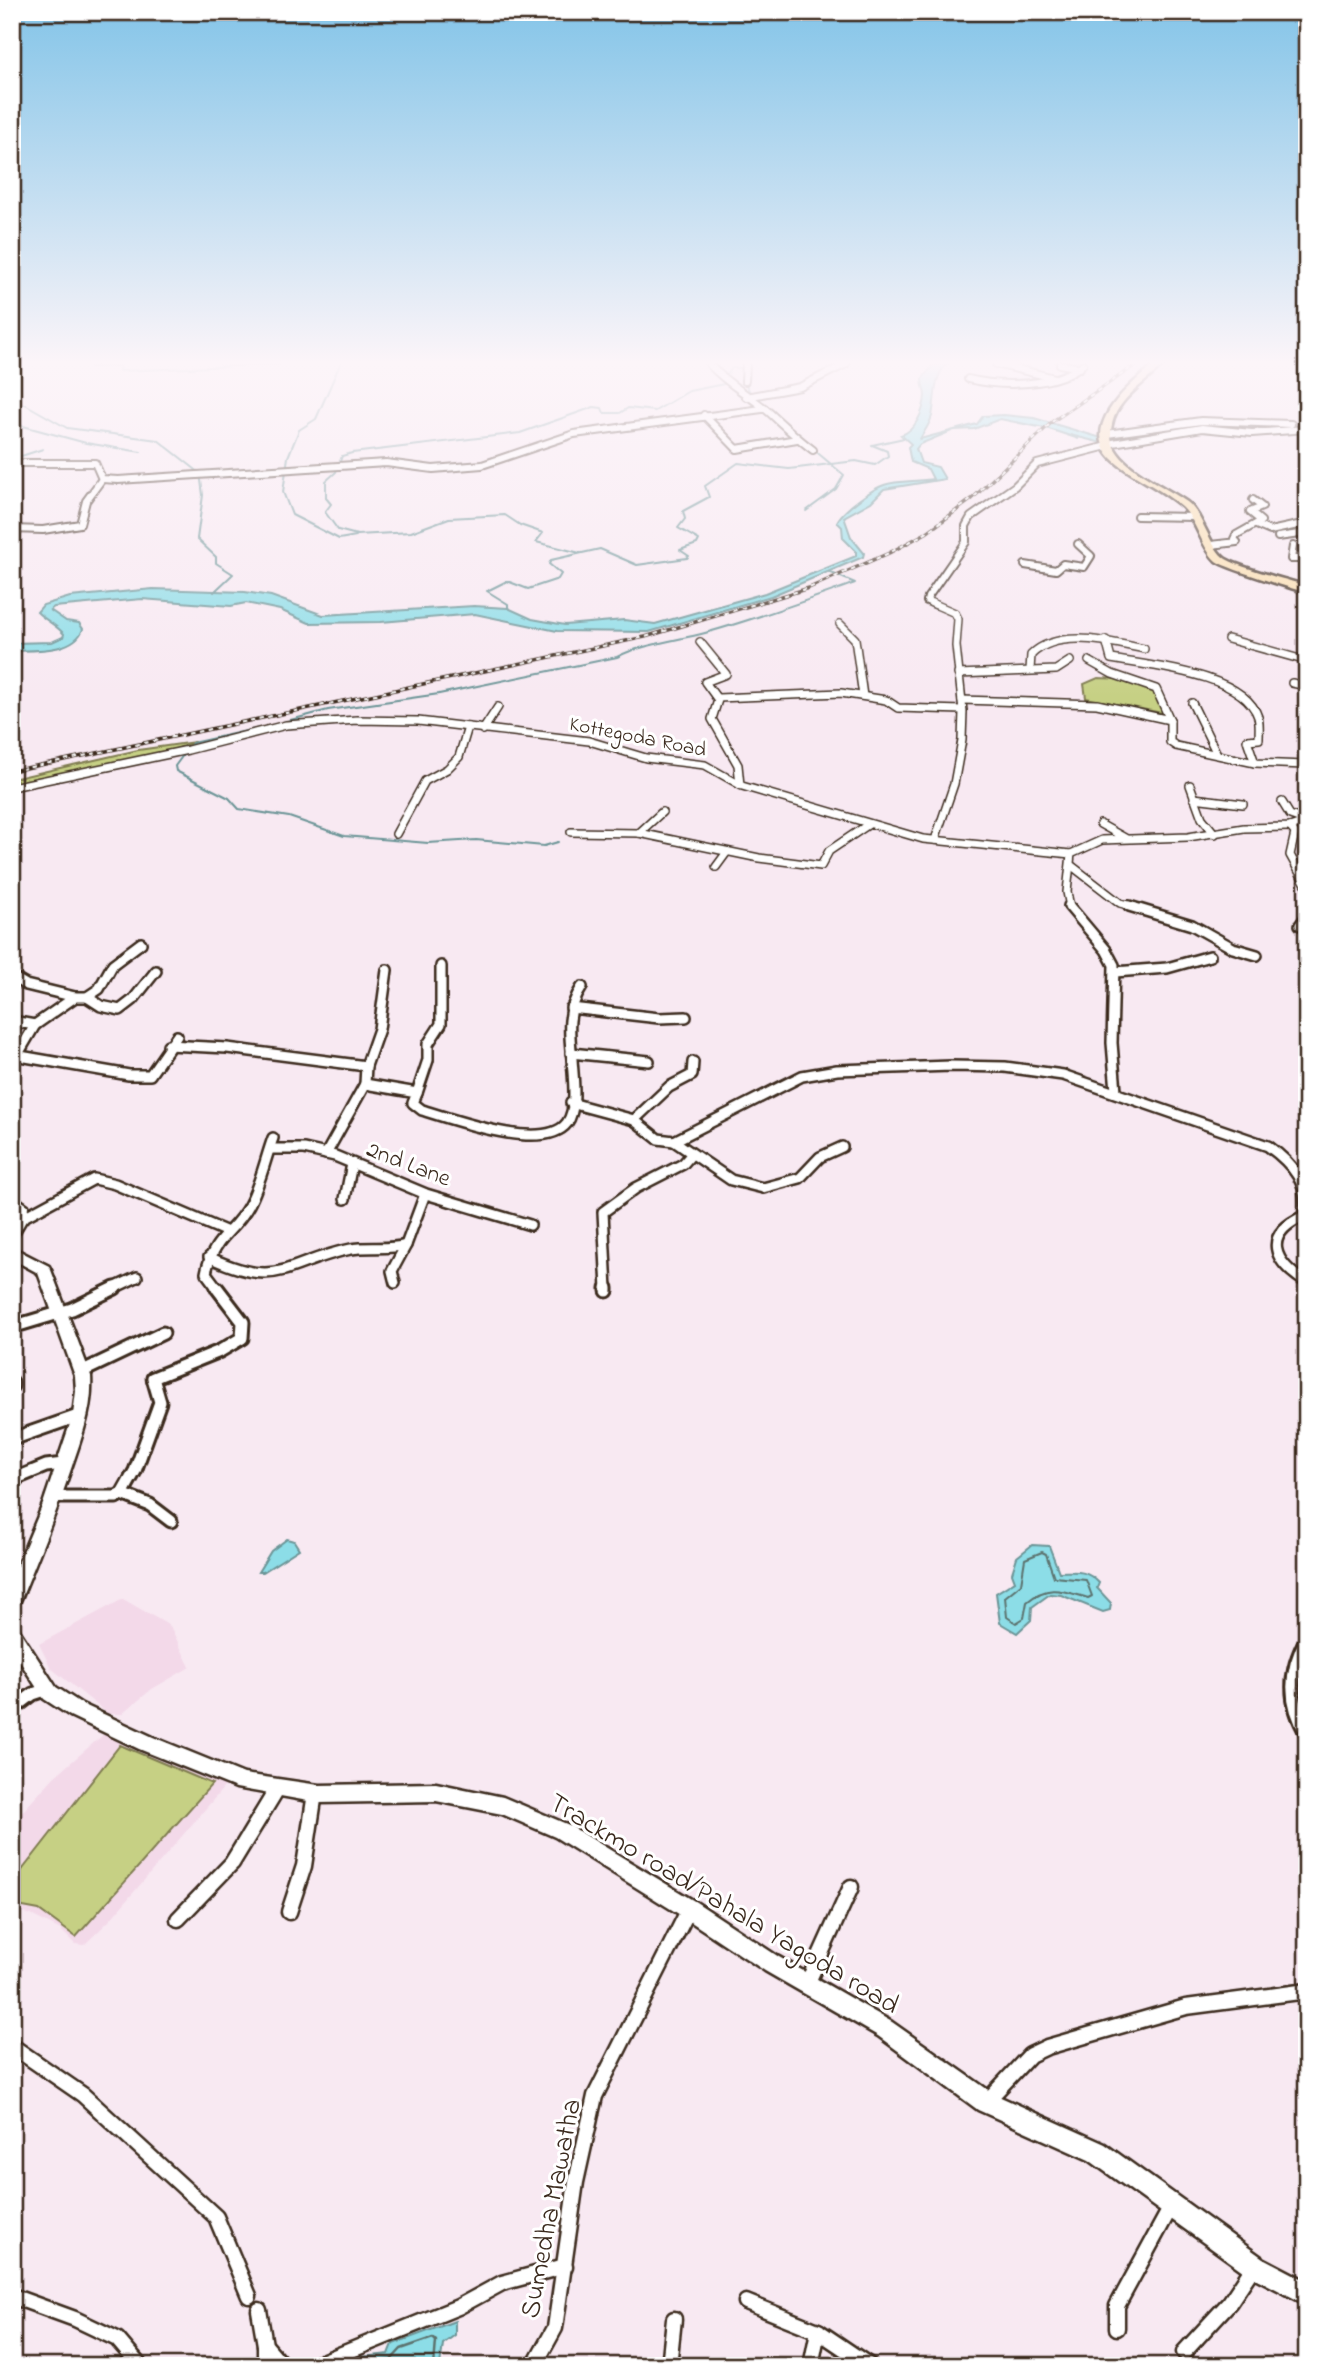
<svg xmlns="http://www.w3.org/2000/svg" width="1319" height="2378" font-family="'Indie Flower',sans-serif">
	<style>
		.built { fill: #f3d9e9 }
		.green { fill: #c6d084; stroke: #807d51; stroke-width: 2 }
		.water { fill: #8cdde7; stroke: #6c9597; stroke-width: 2 }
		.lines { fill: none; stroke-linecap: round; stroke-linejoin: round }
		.shore-far1 { stroke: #5b726e; stroke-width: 2 }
		.shore { stroke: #5b726e; stroke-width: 2.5 }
		.stream { stroke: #6c9597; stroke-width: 2 }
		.street-far4-casing { stroke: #3b2a1e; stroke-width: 10 }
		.street-far3-casing { stroke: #3b2a1e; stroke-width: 10 }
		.street-far2-casing { stroke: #3b2a1e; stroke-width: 14 }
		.street-far1-casing { stroke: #3b2a1e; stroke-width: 17 }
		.street-casing { stroke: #3b2a1e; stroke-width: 19 }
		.secondary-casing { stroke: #3b2a1e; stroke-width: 5 }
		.primary-casing { stroke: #3b2a1e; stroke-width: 5 }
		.street-far4 { stroke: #fff; stroke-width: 6 }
		.street-far3 { stroke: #fff; stroke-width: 7 }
		.street-far2 { stroke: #fff; stroke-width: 9 }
		.street-far1 { stroke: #fff; stroke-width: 11 }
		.street { stroke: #fff; stroke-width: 14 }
		.secondary { fill: #fff; fill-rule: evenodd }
		.primary { fill: #faddab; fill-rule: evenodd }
		.rail-casing { stroke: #3b2a1e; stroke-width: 3.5 }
		.rail { stroke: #fff; stroke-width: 2; stroke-dasharray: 4.5; stroke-linecap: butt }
		.labels { text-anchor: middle; stroke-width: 6; stroke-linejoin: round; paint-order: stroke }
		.far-street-label { font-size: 21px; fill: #3b2a1e; stroke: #fff }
		.street-label { font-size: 24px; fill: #3b2a1e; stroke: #fff }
		.near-street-label { font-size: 28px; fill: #3b2a1e; stroke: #fff }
	</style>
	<rect width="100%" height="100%" fill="#f8e9f2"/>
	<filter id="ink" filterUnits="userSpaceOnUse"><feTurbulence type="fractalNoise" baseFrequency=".0143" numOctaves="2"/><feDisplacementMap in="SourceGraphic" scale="14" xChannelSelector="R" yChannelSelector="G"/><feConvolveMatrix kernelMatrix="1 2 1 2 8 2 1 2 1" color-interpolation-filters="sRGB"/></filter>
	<g filter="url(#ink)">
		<g class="built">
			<polygon points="123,1599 170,1626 190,1667 152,1689 122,1714 108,1714 51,1668 39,1644"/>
			<polygon points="104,1734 210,1776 225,1786 109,1921 84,1945 75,1944 61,1930 31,1915 12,1908 12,1823 54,1777"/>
		</g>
		<g class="green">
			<polygon points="1098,678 1121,679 1153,689 1165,711 1162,713 1086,698 1084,684"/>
			<polygon points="195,742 170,751 12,785 12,779 138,750"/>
			<polygon points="120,1745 212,1784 76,1937 39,1910 12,1905 12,1883"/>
		</g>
		<g class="water">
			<path d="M934,364H947C933,377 936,397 932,416C929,426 924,431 920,439L977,424L983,416L1004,415L1034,418L1098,437L1156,432L1189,424L1265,429L1307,425V428L1268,431L1214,427L1118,442H1098L1070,435L1079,439L1049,429L1000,419L974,429L954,430L920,444L916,449L921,463L938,467L945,479L884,489L871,502L844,517L851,537L864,553L863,557L771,596L649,632L557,631L475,614L381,622L309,623L280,610L246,603L231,606L142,599L54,607L50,610L66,621L79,623L83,629C74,653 34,650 12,651V643L52,642L63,637L64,634C55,624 46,621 37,612L43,605L70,597L153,589L245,592L271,596L323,615L474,606L508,608L532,619L565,625L624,620L655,624L765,593L856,556V551L843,538L842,527L837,522C842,510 874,488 884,485C898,480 918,482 933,479L928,469L911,462L908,447L911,444L901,435C915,431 924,411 925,396C925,391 922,385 922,379Z"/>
			<polygon points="287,1539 294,1541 299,1549 263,1572 258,1572 271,1551"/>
			<path d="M1032,1545L1049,1546L1059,1572C1076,1572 1086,1569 1099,1583L1097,1588L1111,1603L1110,1610L1103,1612L1061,1595L1050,1594L1032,1607L1031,1620L1017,1633L1000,1623L996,1593L1015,1581L1012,1573L1017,1557Z"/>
			<polygon points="455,2321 455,2335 443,2344 440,2366 340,2366 354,2358 389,2354 393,2344"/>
		</g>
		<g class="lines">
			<path class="shore-far1" d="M1042,1552L1046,1554L1054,1577L1086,1580L1092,1596L1088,1598C1063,1591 1049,1583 1027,1602L1024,1618L1016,1623L1007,1617L1005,1597L1021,1584L1025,1559Z"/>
			<polyline class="shore" points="355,2366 391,2360 401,2349 433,2338 436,2341 434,2366"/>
			<g class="stream">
				<polyline points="99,364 90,367 120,366 119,371 281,364"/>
				<polyline points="340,364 316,419 299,430 288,457 283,492 292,515 339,539 356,536"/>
				<polyline points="725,378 732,368 744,368"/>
				<polyline points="744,381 751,394"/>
				<polyline points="25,404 67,428 158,440 200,473 203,495 197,539 216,557 216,563 233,574 214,592"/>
				<polyline points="12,423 86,443 141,452"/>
				<polyline points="598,428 713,412"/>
				<polyline points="551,438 564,434"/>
				<polyline points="12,459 43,449"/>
				<polyline points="806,511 836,489 844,475 813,449"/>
				<polyline points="580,553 536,542 543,533 520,525 505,515 449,518 411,532 357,535 338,530 325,512 331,504 326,498 326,481 336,472 342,456 352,453 520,433 594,407 602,408 604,413 620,413 628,408 655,411 689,391 729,383"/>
				<polyline points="508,608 508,604 487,591 507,581 528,589 558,579 561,574 549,564 551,560 600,549 637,565 687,558 689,556 680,550 697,544 699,540 678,528 685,519 683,511 709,497 705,486 738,463 789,469 856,461 875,465 888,456 887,451 872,445 904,438"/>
				<path d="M283,722L328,710L439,694L617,657C639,645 679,640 705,633C756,619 805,601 855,583L829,572"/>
				<polyline points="273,725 192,743 175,766 176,771 229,798 239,809 289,817 344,836 428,843 476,840 544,846 558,842"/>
			</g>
			<defs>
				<g id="street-far4">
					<path d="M709,364C730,387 749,394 770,413C784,426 797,438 813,450"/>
					<polyline points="996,364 1055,378"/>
					<polyline points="1060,364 1080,368"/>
					<path d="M968,379C1001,387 1057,387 1083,364"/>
					<polyline points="745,381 746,364"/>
					<polyline points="746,397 800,387 846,364"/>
					<polyline points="704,415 737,449 797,439"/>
					<polyline points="1107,434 1201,421 1291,424"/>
					<polyline points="1107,444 1202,428 1252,433 1307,429"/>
					<polyline points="12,463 95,463 102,479 118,480 386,463 433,469 482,465 574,434 762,409"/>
					<polyline points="1137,516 1196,517"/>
					<polyline points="1256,525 1270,531 1307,523"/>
					<polyline points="12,529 43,530 80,524 86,501 102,479"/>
					<polyline points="1278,537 1307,533"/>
					<polyline points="1211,545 1237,542 1234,539 1236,535 1261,521 1250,512 1262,507 1253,500"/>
					<polyline points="1293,546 1291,559 1307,559"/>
					<polyline points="1025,565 1056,570 1063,564 1084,567 1091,556 1078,544"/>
					<polyline points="936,605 927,601 928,597 966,542 966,526 971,517 1015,486 1037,464 1107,446"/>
				</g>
				<g id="street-far3">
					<polyline points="932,603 955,613 958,619 956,646 963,711 962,740 954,784 935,840"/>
					<polyline points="840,624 855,639 863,696"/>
					<polyline points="1228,639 1307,661"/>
					<path d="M1106,640L1111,659C1149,666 1244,673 1258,717C1260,723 1259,732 1259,739L1247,740L1255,763"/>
					<polyline points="700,642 726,674 705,682 718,700 712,719 738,765 740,785"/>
					<polyline points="1089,661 1112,674 1156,689 1170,720"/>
					<path d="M1030,670L1031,655C1058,628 1110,642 1144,649"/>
					<polyline points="958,674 1056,670 1070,661"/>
					<polyline points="1292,683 1307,686"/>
					<polyline points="718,698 841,693 886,700 898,708 962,710"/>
					<polyline points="962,700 1097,704 1170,720 1170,742 1176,746 1255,763 1305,765"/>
					<polyline points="1192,703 1217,754"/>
					<polyline points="483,730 498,707"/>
					<polyline points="1190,785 1202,818 1215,834"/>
					<polyline points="12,787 188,750 286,725 357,720 418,721 589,741 646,758 705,765 742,786 923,839 1071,854"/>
					<polyline points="1194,798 1243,804"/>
					<polyline points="1282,802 1290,815 1307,821"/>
					<polyline points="1100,824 1125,838"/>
					<polyline points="1290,827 1295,833 1290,855 1307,886"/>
					<polyline points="571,832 639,833 759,858 821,866 829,851 869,824"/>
					<polyline points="639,833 662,812"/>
					<polyline points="396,834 425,781 447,769 459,757 468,727"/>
					<polyline points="1072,866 1120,903 1135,907"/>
					<polyline points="716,867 727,852"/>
					<polyline points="1070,907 1067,892 1071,854 1102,840 1188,837 1244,828 1290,827 1307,821"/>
				</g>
				<g id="street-far2">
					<polyline points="1069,906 1106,950 1114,965 1112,1043 1116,1091"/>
					<polyline points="1129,906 1192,925 1233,948 1257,955"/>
					<polyline points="1300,925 1307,916"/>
					<polyline points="1115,972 1167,968 1210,956"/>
					<polyline points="12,977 26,985 75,997"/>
					<polyline points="87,997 101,1006 120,1010 133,1000 156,971"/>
					<polyline points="571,1008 659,1018 686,1017"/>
					<polyline points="12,1021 35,1025 18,1054 20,1056 129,1075 150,1075 177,1036"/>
					<polyline points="35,1025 75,997 87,997 99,989 113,964 141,943"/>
					<path d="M168,1045L227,1048L366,1066L365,1084L417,1093L413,1103L422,1110C452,1119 544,1153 567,1123C578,1108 573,1077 572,1059C569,1032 566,1011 582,987"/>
					<polyline points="571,1053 649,1061"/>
					<polyline points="366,1066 379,1029 387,970"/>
					<polyline points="417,1093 428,1060 428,1044 441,1024 441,966"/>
					<path d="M571,1103L634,1120L658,1139L674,1141L802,1076L837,1070L951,1066L1005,1067L1063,1075L1268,1146C1293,1164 1310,1184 1304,1216C1261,1235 1273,1262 1307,1283"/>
					<polyline points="634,1120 669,1087 692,1075 693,1062"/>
					<polyline points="674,1141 731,1180 763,1188 800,1178 820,1157 842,1147"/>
					<polyline points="271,1149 304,1149 335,1156 426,1194 530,1225"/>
					<polyline points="326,1154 365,1084"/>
					<polyline points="345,1199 352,1164"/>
					<polyline points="20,1219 94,1179 115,1184 225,1231"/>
					<path d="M209,1257C281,1291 285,1262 351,1249C369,1246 388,1250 406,1245"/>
					<polyline points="395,1283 392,1271 406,1245 425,1194"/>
					<polyline points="112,1289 137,1277"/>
					<path d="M218,1289L206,1273C213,1237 234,1233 249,1205C260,1185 265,1160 273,1138"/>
					<polyline points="607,1289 603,1212 636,1188 683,1164 690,1156"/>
				</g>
				<g id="street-far1">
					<polyline points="607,1288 607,1291"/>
					<polyline points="12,1327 72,1309 115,1288"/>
					<polyline points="81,1372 163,1333"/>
					<polyline points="12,1382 12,1386"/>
					<polyline points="12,1439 81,1415"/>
					<polyline points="12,1480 46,1466 64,1464"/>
					<polyline points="122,1494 135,1471 160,1402 153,1378 220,1351 242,1338 243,1322 217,1288"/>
					<polyline points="52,1497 116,1497 122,1494 150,1505 171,1521"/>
					<path d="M1307,1638C1289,1670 1287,1702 1307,1734"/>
					<polyline points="12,1710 33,1694 48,1689"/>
				</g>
				<g id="street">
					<polyline points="289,1912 304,1866 315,1793"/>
					<polyline points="178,1919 232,1863 277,1789"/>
					<polyline points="807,1984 851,1887"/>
					<polyline points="12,2046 83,2095 216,2217 249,2296"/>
					<polyline points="987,2101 1030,2055 1047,2047 1186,2007 1307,1991"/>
					<polyline points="12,2296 75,2319 117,2339 140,2366"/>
					<polyline points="746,2302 818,2331 870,2366"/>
					<polyline points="259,2310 265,2345 283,2366"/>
					<polyline points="1117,2328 1117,2306 1172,2205"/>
					<polyline points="265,2345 265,2366"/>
					<polyline points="1184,2352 1230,2302 1254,2266"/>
					<polyline points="312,2366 458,2307 502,2283 565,2266"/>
					<polyline points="534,2366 555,2328 576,2182 595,2096 689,1909"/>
					<polyline points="669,2366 674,2319"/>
					<polyline points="811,2366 818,2331"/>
				</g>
				<g id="secondary">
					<polygon points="12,1194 28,1205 27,1219 17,1236 12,1237"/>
					<path d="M12,1247L49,1266L51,1270L91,1376C93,1408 82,1436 72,1466C57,1511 39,1555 21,1599L18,1604L12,1606V1578L43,1504L73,1415L76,1391L75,1376L38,1273L12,1259Z"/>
					<polygon points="12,1626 18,1628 56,1687 82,1704 153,1737 244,1774 319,1785 436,1783 503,1797 569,1825 696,1902 779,1957 892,2022 994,2094 1105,2144 1263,2258 1307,2281 1307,2305 1247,2274 1089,2160 978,2110 878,2036 765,1971 682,1916 555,1837 502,1814 436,1801 319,1803 236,1788 139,1749 70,1716 44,1699 12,1649"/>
				</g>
				<path id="primary" d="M1155,364H1164C1144,385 1111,401 1111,434C1110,464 1165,486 1187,502C1203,514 1210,549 1226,559C1244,569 1285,579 1307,586V593C1294,589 1222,567 1216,561C1201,547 1197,521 1182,507C1163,490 1139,480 1119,465C1073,431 1127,387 1155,364Z"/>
			</defs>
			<use href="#street-far4" class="street-far4-casing"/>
			<use href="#street-far3" class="street-far3-casing"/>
			<use href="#street-far2" class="street-far2-casing"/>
			<use href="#street-far1" class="street-far1-casing"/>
			<use href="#street" class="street-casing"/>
			<use href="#secondary" class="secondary-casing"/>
			<use href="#primary" class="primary-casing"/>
			<use href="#street-far4" class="street-far4"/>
			<use href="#street-far3" class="street-far3"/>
			<use href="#street-far2" class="street-far2"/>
			<use href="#street-far1" class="street-far1"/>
			<use href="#street" class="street"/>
			<use href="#secondary" class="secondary"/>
			<use href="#primary" class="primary"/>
			<defs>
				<polyline id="rail" points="12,771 645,637 809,588 889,553 926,533 972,499 1053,421 1137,364"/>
			</defs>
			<use href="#rail" class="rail-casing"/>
			<use href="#rail" class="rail"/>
		</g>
	</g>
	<linearGradient id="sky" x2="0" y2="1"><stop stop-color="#83c4e8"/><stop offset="0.52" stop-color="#fcf5f9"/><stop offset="1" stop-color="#fcf5f9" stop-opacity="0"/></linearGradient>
	<rect width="1319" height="697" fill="url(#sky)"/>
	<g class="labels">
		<g class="far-street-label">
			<text transform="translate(638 736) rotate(11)" y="7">Kottegoda Road</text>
		</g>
		<g class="street-label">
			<text transform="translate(409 1163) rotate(21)" y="8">2nd Lane</text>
		</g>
		<g class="near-street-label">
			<text transform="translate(725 1902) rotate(31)" y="10">Trackmo road/Pahala Yagoda road</text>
			<text transform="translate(549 2208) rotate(-79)" y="10">Sumedha Mawatha</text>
		</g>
	</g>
	<rect width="1319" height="2378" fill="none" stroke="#fff" stroke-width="42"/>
	<rect x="21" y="21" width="1277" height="2336" fill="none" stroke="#3b2a1e" stroke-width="2.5" filter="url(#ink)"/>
</svg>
